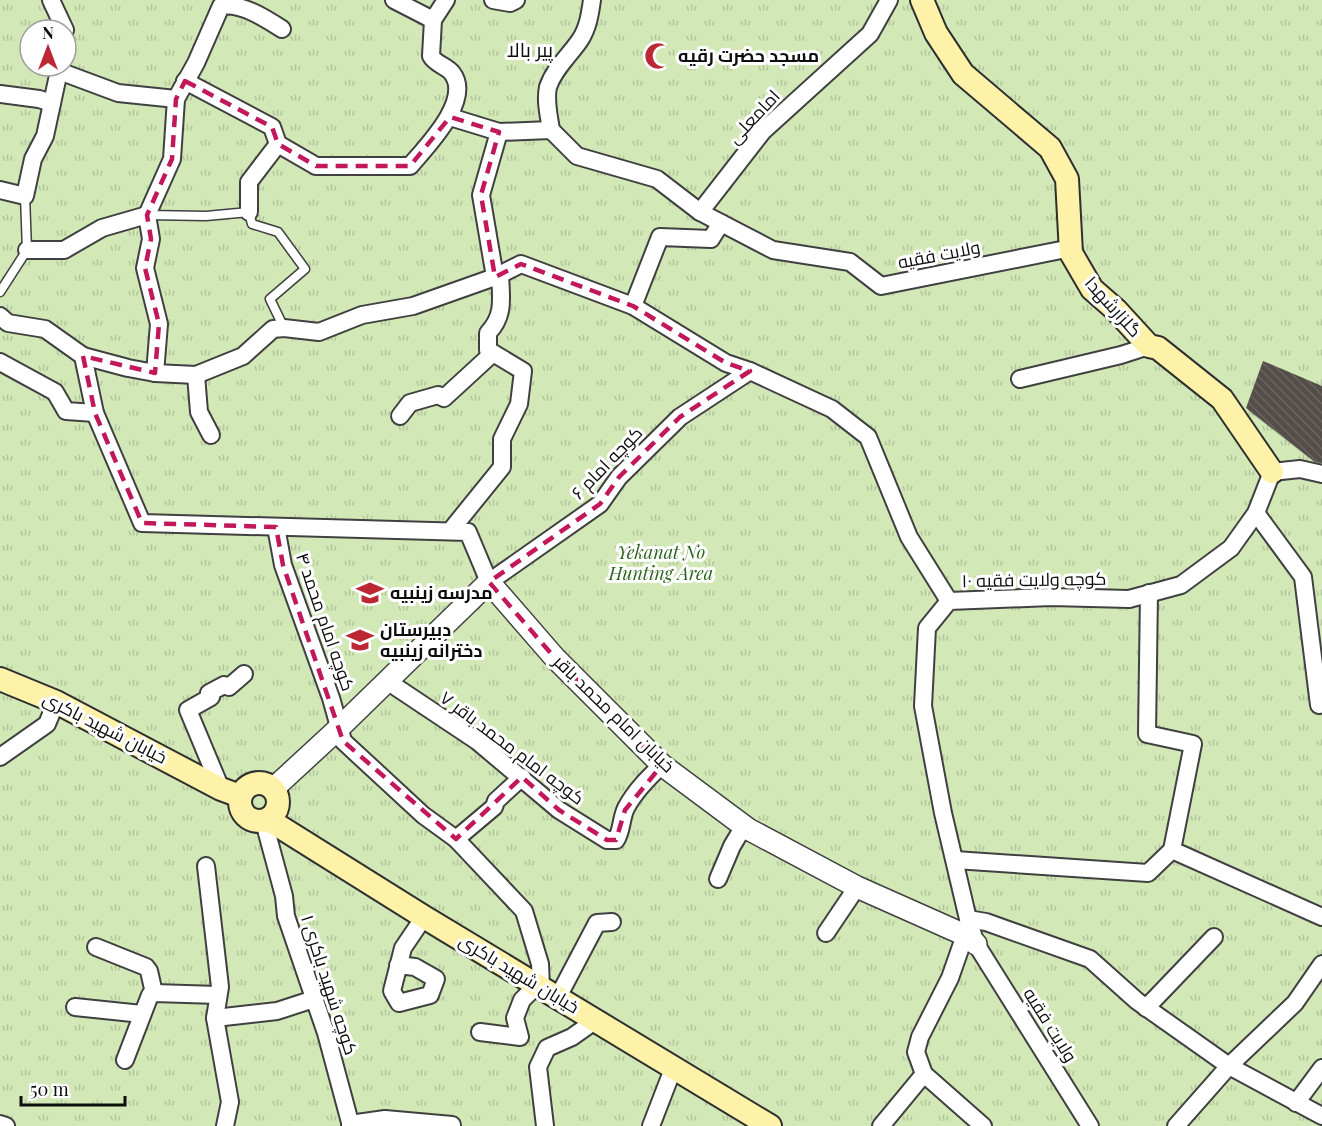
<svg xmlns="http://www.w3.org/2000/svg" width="1322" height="1126" font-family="'Playfair Display',Cairo,serif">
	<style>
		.park { fill: url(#park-tufts); fill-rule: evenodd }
		.building { fill: url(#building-back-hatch); filter: url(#shadow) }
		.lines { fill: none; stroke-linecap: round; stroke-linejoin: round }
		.service-casing { stroke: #404040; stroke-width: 11 }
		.minor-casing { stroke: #404040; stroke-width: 20 }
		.tertiary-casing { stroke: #404040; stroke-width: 24 }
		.secondary-casing { stroke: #2f2f2f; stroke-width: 26 }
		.service { stroke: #fff; stroke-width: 8 }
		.minor { stroke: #fff; stroke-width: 16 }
		.tertiary { stroke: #fff; stroke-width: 21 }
		.secondary { stroke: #fef2a9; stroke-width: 22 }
		.marked { fill: none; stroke: #c2185b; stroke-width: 4.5; stroke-dasharray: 12 8; stroke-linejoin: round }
		.labels { text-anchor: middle; stroke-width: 6; stroke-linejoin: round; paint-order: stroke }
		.poi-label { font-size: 18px; font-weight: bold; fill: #0d0d0d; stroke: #fff; text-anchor: start }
		.street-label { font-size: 18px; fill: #0d0d0d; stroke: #fff }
		.park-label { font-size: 18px; font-style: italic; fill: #2f641e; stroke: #fff }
		.neighbourhood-label { font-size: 20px; fill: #0d0d0d; stroke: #fff }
	</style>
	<defs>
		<pattern id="park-tufts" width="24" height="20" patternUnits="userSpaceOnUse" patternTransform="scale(1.5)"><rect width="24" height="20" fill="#d2e8b7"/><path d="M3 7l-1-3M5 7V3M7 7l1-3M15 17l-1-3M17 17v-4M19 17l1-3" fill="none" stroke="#b3c69c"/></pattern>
		<pattern id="building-back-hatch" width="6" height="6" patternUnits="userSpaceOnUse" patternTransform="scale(1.5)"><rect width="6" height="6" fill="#554e49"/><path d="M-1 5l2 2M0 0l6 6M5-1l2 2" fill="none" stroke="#68635f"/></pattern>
		<filter id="shadow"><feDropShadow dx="4" dy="4" stdDeviation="0" flood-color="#0004"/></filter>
	</defs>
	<rect width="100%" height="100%" fill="#fffbed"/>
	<path class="park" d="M0,0H1322V1126H0ZM30,30H66V66H30Z"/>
	<polygon class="building" points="1263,361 1322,386 1322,463 1315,462 1246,408"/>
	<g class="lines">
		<defs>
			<g id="service">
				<polyline points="147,215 206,216 249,212 252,224 278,232 305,269 270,299 284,328"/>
				<polyline points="0,292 27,250 25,196"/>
			</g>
			<g id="minor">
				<polyline points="51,0 65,30"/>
				<polyline points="394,0 433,20"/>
				<polyline points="493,0 510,3 516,0"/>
				<polyline points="59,71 118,93 176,99"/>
				<polyline points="185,81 272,127 278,144"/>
				<polyline points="0,94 39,99 52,103"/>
				<polyline points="450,117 499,132 481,195 495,277"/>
				<path d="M551,130C549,116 545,101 548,87C554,69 569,56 580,40C588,28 590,14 592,0"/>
				<polyline points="499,132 551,130 577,156 657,179 700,212 773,250 850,262 881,286 1071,248"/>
				<polyline points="0,190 25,196 33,159 45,136 60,66"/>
				<path d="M249,212V182L278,144L316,166H410C426,147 473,100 452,73C447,66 435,64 431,56L433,20L446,0"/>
				<polyline points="700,212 763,131 870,34 889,0"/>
				<polyline points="27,250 64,250 102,228 147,215"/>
				<polyline points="633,306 660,237 711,239 721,223"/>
				<polyline points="0,316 8,323 45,329 83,356 95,413 142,523 468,532 489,582 600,504 619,477 680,417 750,371"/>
				<polyline points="83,356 128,368 155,373 196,375 243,356 273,329 284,328 319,332 362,315 413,306 495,277 521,264 633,306 726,363 750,371 832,409 868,437 909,537 949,601"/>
				<polyline points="0,362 55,392 66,411 95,413"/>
				<path d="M155,373L159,324L145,268L151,239L147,215L172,159L176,99L196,63L221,6C242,3 265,18 282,29"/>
				<polyline points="196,375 199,412 211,435"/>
				<polyline points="1020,379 1121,355 1149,346"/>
				<polyline points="400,416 410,403 438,395 444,398 493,353"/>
				<polyline points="1256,513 1303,577 1319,705"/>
				<polyline points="276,527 283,565 331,698 343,741 423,815 456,839 524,911 540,964 541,987"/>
				<path d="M451,530L502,467V439L519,404L523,371L488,350V333C505,315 501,298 500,275"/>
				<polyline points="1149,593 1147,734 1193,744 1172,850"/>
				<path d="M387,681L477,741L559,810L607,840H616C622,831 621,818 626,808C635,791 648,778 662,765"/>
				<polyline points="0,757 47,724 56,702"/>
				<polyline points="221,789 188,710 211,697 209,693 224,685 229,687 244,674"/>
				<polyline points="264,822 284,896 286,916 326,1033 351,1126"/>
				<polyline points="456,839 494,807 496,801 522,777"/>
				<polyline points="955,860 1148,873 1172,850 1322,917"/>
				<polyline points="206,866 220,987 215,1018 230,1102 225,1126"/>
				<polyline points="718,879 732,846 744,826"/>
				<polyline points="968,919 986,922 1090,959 1137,1001 1229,1066 1322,1116"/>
				<polyline points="826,933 857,887"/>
				<polyline points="965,935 950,978 920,1037 916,1052 924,1074 983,1126"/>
				<polyline points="96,947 146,967 149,971 154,993"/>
				<polyline points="398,965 415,967 436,979 430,995 399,1003 392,991 403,948 424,917"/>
				<polyline points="558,997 597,923 612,922"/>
				<polyline points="75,1007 142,1014"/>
				<polyline points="1146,1008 1214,937"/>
				<polyline points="215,1018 277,1011 314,999"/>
				<polyline points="480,1032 520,1037 515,1018 522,1000 537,985"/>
				<polyline points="125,1060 150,995 154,993 218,995"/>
				<polyline points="1296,1103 1322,1068"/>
				<polyline points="0,1124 6,1126"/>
				<polyline points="350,1124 385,1119 452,1125"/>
				<polyline points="545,1126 538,1067 547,1048 572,1037 596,1020"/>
				<polyline points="651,1126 673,1069"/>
				<polyline points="881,1126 924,1074"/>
				<polyline points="1090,1126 976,944 968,919 943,813 923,706 927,628 949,601 1051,597 1129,599 1181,585 1231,548 1256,513 1272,472 1300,469 1322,474"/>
				<polyline points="1176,1126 1229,1066 1295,1003 1322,964"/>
			</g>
			<polyline id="tertiary" points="273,789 338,729 489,582 555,658 662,765 748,829 857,887 965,935 976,944"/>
			<g id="secondary">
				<polyline points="922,0 936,33 963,74 1050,148 1067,179 1071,253 1092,289 1116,310 1149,346 1158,348 1222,399 1272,472"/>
				<polyline points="0,679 56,702 221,789 240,796"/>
				<circle cx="259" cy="802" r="19"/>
				<polyline points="269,820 424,917 770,1126"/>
			</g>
		</defs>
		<use href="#service" class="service-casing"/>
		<use href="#minor" class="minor-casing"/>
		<use href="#tertiary" class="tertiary-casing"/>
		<use href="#secondary" class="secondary-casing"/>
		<use href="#service" class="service"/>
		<use href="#minor" class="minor"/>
		<use href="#tertiary" class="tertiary"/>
		<use href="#secondary" class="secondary"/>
	</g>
	<path class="marked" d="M185,81L272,127L278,144L316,166H410L450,117L499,132L481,195L495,277L521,264L633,306L726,363L750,371L680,417L619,477L600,504L489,582L555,658L662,765L625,810L616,840H607L559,810L522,777L456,839L343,741L283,565L276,527L142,523L95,413L83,356L155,373L159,324L145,268L151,239L147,215L172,159L176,99Z"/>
	<defs>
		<symbol id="mosque-bare" viewBox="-9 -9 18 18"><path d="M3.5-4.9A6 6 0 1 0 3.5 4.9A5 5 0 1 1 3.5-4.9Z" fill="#bb2733" stroke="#fff" stroke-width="2.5" paint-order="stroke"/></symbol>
		<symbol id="school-bare" viewBox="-9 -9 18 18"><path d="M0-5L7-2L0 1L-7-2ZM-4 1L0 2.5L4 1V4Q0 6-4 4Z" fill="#bb2733" stroke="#fff" stroke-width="2.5" paint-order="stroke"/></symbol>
	</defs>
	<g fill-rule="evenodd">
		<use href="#mosque-bare" x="639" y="37" width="38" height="38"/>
		<use href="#school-bare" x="351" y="574" width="38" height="38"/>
		<use href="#school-bare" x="341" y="621" width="38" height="38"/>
	</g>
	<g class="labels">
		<g class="poi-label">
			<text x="678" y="62">مسجد حضرت رقیه</text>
			<text x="390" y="599">مدرسه زینبیه</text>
			<text x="380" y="636">دبیرستان<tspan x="380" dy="21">دخترانه زینبیه</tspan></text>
		</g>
		<g class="street-label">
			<text transform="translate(754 117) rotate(-47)" y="6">امامعلی</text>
			<text transform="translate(939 255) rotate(-11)" y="6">ولایت فقیه</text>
			<text transform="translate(1113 307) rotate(48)" y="6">گلزارشهدا</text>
			<text transform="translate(607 463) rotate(-46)" y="6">کوچه امام ۶</text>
			<text transform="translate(1034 580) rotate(-1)" y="6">کوچه ولایت فقیه ۱۰</text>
			<text transform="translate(325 622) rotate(71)" y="6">کوچه امام محمد ۴</text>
			<text transform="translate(614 714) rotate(44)" y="6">خیابان امام محمد باقر</text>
			<text transform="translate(105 728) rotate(27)" y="6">خیابان شهید باکری</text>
			<text transform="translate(512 748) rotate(37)" y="6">کوچه امام محمد باقر ۷</text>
			<text transform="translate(519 974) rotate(31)" y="6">خیابان شهید باکری</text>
			<text transform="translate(329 985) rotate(72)" y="6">کوچه شهید باکری ۱</text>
			<text transform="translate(1050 1025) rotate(58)" y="6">ولایت فقیه</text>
		</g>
		<g class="park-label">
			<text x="661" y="559">Yekanat No<tspan x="661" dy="21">Hunting Area</tspan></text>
		</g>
		<g class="neighbourhood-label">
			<text x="530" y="57">پیر بالا</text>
		</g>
	</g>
	<g transform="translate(48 48)"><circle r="28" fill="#ffffff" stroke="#9e9e9e" stroke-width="1.5"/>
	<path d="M0-4.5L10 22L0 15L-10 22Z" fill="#bb2733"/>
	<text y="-9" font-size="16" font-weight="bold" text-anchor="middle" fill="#0d0d0d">N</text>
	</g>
	<path d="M21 1096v9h104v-9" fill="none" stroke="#0d0d0d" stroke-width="3"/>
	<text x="30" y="1096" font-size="18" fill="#0d0d0d" stroke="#ffffff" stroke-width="4.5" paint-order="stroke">50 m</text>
</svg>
